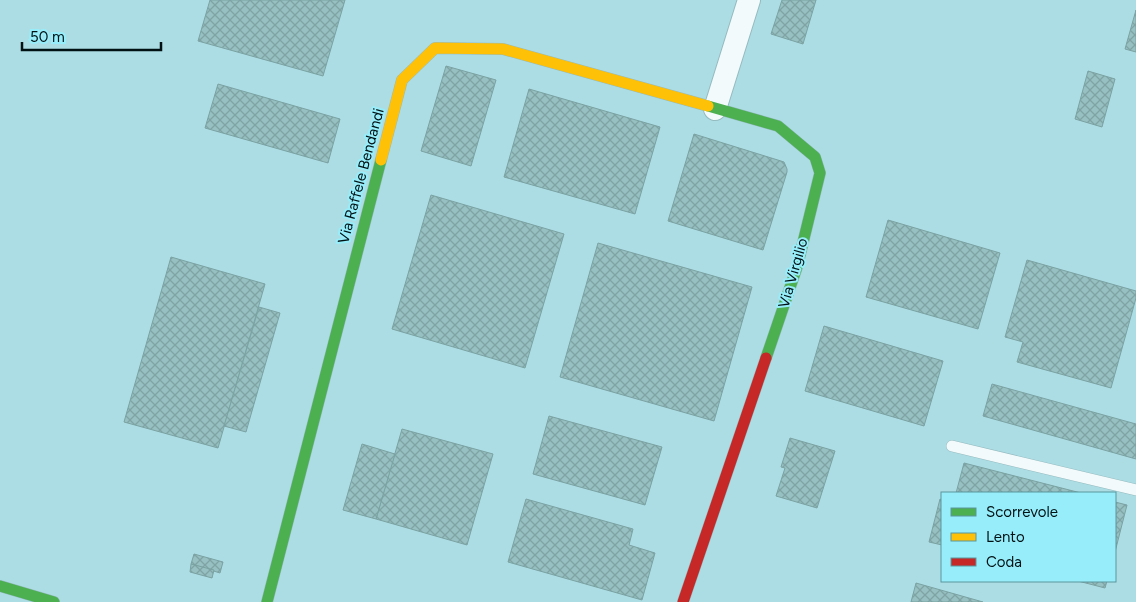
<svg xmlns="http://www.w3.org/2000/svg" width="1136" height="602" font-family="Figtree,sans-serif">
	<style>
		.building { fill: url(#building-cross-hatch); stroke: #7aa2a3 }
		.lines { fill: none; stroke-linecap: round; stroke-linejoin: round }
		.lane-casing { stroke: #94bbc0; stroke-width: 12 }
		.street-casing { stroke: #94bbc0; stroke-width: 24 }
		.fast-casing { stroke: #94bbc0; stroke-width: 12 }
		.slow-casing { stroke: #94bbc0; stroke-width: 12 }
		.jam-casing { stroke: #94bbc0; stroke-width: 12 }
		.lane { stroke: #f3fafb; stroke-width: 11 }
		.street { stroke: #f3fafb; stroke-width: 22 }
		.fast { stroke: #4caf50; stroke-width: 11 }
		.slow { stroke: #ffc107; stroke-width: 11 }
		.jam { stroke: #c62828; stroke-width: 11 }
		.labels { text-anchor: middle; stroke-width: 4; stroke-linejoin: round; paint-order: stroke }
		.street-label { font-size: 15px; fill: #001114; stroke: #97eefa }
	</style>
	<defs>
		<pattern id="building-cross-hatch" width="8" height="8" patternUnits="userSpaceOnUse" patternTransform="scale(1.25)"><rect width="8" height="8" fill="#96c0c1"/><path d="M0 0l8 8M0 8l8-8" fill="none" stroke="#80a4a5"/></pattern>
	</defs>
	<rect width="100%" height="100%" fill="#addde4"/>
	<g class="building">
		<polygon points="210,0 345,0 323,76 198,41"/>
		<polygon points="782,0 816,0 803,44 771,34"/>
		<polygon points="1136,10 1136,52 1125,49"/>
		<polygon points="446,66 496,80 471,166 421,151"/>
		<polygon points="1088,71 1115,79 1102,127 1075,119"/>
		<polygon points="218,84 340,119 328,163 205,128"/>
		<polygon points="529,89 660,127 635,214 504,177"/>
		<polygon points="694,134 781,161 784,162 787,169 787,172 763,250 668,221"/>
		<polygon points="431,195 564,234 525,368 392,329"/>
		<polygon points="888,220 1000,253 978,329 866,297"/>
		<polygon points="598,243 752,287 714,421 560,377"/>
		<polygon points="171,257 265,284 218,448 124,422"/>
		<polygon points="1027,260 1136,291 1136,298 1111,388 1017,362 1023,342 1005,337"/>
		<polygon points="259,307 280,313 246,432 224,426"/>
		<polygon points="824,326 943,361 924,426 805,391"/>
		<polygon points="992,384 1136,424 1136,459 983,416"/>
		<polygon points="549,416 662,447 645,505 533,474"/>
		<polygon points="402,429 493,454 467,545 376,519"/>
		<polygon points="790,438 835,451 817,508 776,496 785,468 781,467"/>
		<polygon points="362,444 395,454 376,519 343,510"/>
		<polygon points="964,463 1081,493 956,493"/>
		<polygon points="526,499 633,529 629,545 655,553 642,600 508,562"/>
		<polygon points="940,499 942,500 942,545 929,542"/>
		<polygon points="1115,502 1127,505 1115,552"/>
		<polygon points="194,554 223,562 220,573 191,564"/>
		<polygon points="191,564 214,570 212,578 190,572"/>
		<polygon points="1078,581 1107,581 1105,588"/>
		<polygon points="916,583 983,602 911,602"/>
	</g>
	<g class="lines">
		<defs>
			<polyline id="lane" points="952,446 1136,490"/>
			<polyline id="street" points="715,109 749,0"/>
			<g id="fast">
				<polyline points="708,106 778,126 815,157 820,173 797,267 766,358"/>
				<polyline points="0,586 54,602"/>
				<polyline points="267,602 381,160"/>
			</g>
			<polyline id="slow" points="381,160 402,80 435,48 503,49 708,106"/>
			<polyline id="jam" points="683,602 766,358"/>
		</defs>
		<use href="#lane" class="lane-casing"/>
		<use href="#street" class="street-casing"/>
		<use href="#fast" class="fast-casing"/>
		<use href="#slow" class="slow-casing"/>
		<use href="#jam" class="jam-casing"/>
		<use href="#lane" class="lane"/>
		<use href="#street" class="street"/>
		<use href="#fast" class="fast"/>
		<use href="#slow" class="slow"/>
		<use href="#jam" class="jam"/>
	</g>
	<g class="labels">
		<g class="street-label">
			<text transform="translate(361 176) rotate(-75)" y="5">Via Raffele Bendandi</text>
			<text transform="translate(793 273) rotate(-74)" y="5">Via Virgilio</text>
		</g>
	</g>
	<rect x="941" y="492" width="175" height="90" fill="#97eefa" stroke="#5b969e"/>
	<rect x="951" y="508" width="25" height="8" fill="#4caf50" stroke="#5b969e"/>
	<text x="986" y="517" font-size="15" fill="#001114">Scorrevole</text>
	<rect x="951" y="533" width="25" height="8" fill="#ffc107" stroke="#5b969e"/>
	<text x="986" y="542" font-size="15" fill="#001114">Lento</text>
	<rect x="951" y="558" width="25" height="8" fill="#c62828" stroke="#5b969e"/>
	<text x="986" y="567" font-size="15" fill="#001114">Coda</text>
	<path d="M22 42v8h139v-8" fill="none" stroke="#001114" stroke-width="2.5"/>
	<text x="30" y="42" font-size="15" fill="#001114" stroke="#97eefa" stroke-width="4" paint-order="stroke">50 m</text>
</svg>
